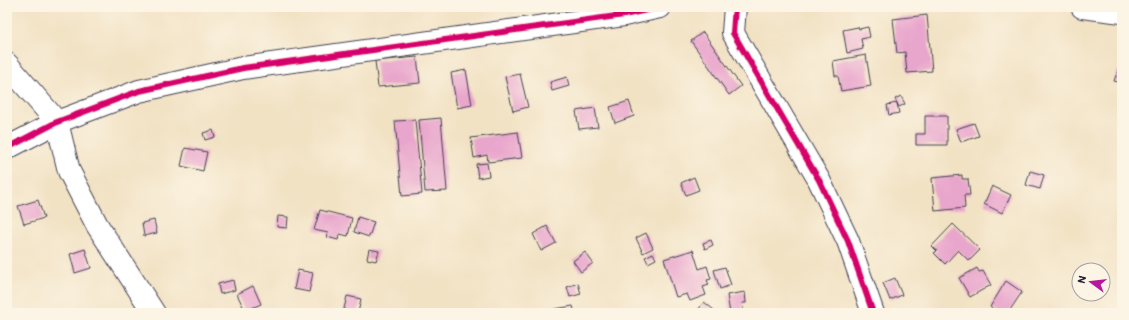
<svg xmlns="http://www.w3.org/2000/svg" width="1129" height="320" font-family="Itim,sans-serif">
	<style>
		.building { fill: #e9a6cc }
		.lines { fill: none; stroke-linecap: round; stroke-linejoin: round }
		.minor-casing { stroke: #413f50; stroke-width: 24 }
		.minor { stroke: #fff; stroke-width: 22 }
		.cycleway-casing { stroke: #fcf5e5; stroke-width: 8 }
		.cycleway { stroke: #d6006c; stroke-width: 6 }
	</style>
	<rect width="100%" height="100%" fill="#fcf5e5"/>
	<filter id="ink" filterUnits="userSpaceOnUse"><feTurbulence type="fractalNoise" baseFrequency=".025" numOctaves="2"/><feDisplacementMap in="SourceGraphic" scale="8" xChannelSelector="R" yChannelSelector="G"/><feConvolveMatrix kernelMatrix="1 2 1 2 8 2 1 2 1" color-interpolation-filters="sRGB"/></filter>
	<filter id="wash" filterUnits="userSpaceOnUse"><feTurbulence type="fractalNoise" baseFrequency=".012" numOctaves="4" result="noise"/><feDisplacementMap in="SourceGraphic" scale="16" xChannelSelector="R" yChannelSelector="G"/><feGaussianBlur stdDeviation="0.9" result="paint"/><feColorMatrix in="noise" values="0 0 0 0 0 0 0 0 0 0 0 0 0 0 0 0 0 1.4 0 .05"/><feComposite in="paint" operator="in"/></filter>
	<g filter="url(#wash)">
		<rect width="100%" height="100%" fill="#f2e2c4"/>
		<g id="blocks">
			<g class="building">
				<polygon points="927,15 932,71 907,73 905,52 897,53 893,19"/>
				<polygon points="858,27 859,29 868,27 870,37 861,39 863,49 847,53 843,30"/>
				<polygon points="703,32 741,86 729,95 691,41"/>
				<polygon points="866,55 871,86 841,91 838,76 835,76 833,61"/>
				<polygon points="417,57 420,83 378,87 375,61"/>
				<polygon points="466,70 472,105 457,108 451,73"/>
				<polygon points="1118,70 1122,71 1122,83 1114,81"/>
				<polygon points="520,74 528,107 513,111 505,77"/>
				<polygon points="567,77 569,86 552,91 550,82"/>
				<polygon points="901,96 905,104 899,107 895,99"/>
				<polygon points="629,101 634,116 615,123 610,107"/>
				<polygon points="897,103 899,113 889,115 887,105"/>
				<polygon points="595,108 598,127 579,129 576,111"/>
				<polygon points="925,116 947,116 947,145 916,145 916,134 925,134"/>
				<polygon points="441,118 447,191 425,192 419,120"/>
				<polygon points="415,120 422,194 402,196 395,121"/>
				<polygon points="974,123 979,136 961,142 956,129"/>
				<polygon points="213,130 215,137 205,140 203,133"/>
				<polygon points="518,132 522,158 488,162 487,155 474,158 471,138"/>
				<polygon points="185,148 207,152 203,171 181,166"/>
				<polygon points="487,163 489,176 478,178 476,164"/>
				<polygon points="1030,171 1044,175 1040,189 1026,185"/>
				<polygon points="962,175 962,179 968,179 970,195 964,195 965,208 935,211 932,178"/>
				<polygon points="694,177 699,190 686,195 681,183"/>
				<polygon points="992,186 1011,195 1002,213 984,204"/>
				<polygon points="38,200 44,218 24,224 18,206"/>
				<polygon points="320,210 352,218 348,236 340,234 338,240 327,237 328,233 314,230"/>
				<polygon points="278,216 288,217 287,228 277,227"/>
				<polygon points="358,217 374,222 369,237 354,232"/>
				<polygon points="154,220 157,233 144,236 142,223"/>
				<polygon points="953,224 980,250 969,261 958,250 945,264 934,253 937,251 932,246"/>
				<polygon points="547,226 556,243 541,251 533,234"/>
				<polygon points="646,233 653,248 643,253 636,238"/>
				<polygon points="711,240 713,245 705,249 703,243"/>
				<polygon points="85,249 91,268 75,273 70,254"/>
				<polygon points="369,249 379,251 376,261 367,259"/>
				<polygon points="693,250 699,269 707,266 711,279 707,280 709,285 703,287 706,295 690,301 687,294 676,297 664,259"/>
				<polygon points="585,252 593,263 581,272 573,261"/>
				<polygon points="653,253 656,259 648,263 645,257"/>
				<polygon points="725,267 731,285 720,289 714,270"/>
				<polygon points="977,268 979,272 983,271 991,285 970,297 959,278"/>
				<polygon points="298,270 313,273 309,292 294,289"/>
				<polygon points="895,278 902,295 890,300 883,283"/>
				<polygon points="233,280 235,290 220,294 218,284"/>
				<polygon points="1006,281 1022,292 1008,313 999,313 990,307"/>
				<polygon points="578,283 581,294 570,297 567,287"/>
				<polygon points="253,286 261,304 245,311 237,294"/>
				<polygon points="745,292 746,303 742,303 744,313 730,313 727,295"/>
				<polygon points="347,296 361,299 358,313 343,313"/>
				<polygon points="704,302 714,310 712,313 702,313 698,310"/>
				<polygon points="573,306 575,313 554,313 554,309"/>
			</g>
		</g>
	</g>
	<g filter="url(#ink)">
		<use href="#blocks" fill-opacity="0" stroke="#413f50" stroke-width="1"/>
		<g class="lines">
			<defs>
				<g id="minor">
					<polyline points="735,7 733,33 819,180 848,241 873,313"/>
					<polyline points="1082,7 1122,12"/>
					<polyline points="7,64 57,122 69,171 97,225 154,313"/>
					<polyline points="7,148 57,122 139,91 243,68 624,15 660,7"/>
				</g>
			</defs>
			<use href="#minor" class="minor-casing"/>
			<use href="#minor" class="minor"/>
			<defs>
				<g id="cycleway">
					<polyline points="735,7 733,33 819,180 848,241 873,313"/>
					<polyline points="7,148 57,122 139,91 243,68 624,15 660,7"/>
				</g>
			</defs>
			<use href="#cycleway" class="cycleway-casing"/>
			<use href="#cycleway" class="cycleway"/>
		</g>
	</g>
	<rect width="1129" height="320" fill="none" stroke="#fcf5e5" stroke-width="24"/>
	<g transform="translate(1091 282) rotate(285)"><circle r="19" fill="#fcf5e5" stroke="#a5a1a1"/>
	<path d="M0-3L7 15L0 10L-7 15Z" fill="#b5179e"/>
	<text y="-6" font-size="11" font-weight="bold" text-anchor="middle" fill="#22223b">N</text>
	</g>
</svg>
